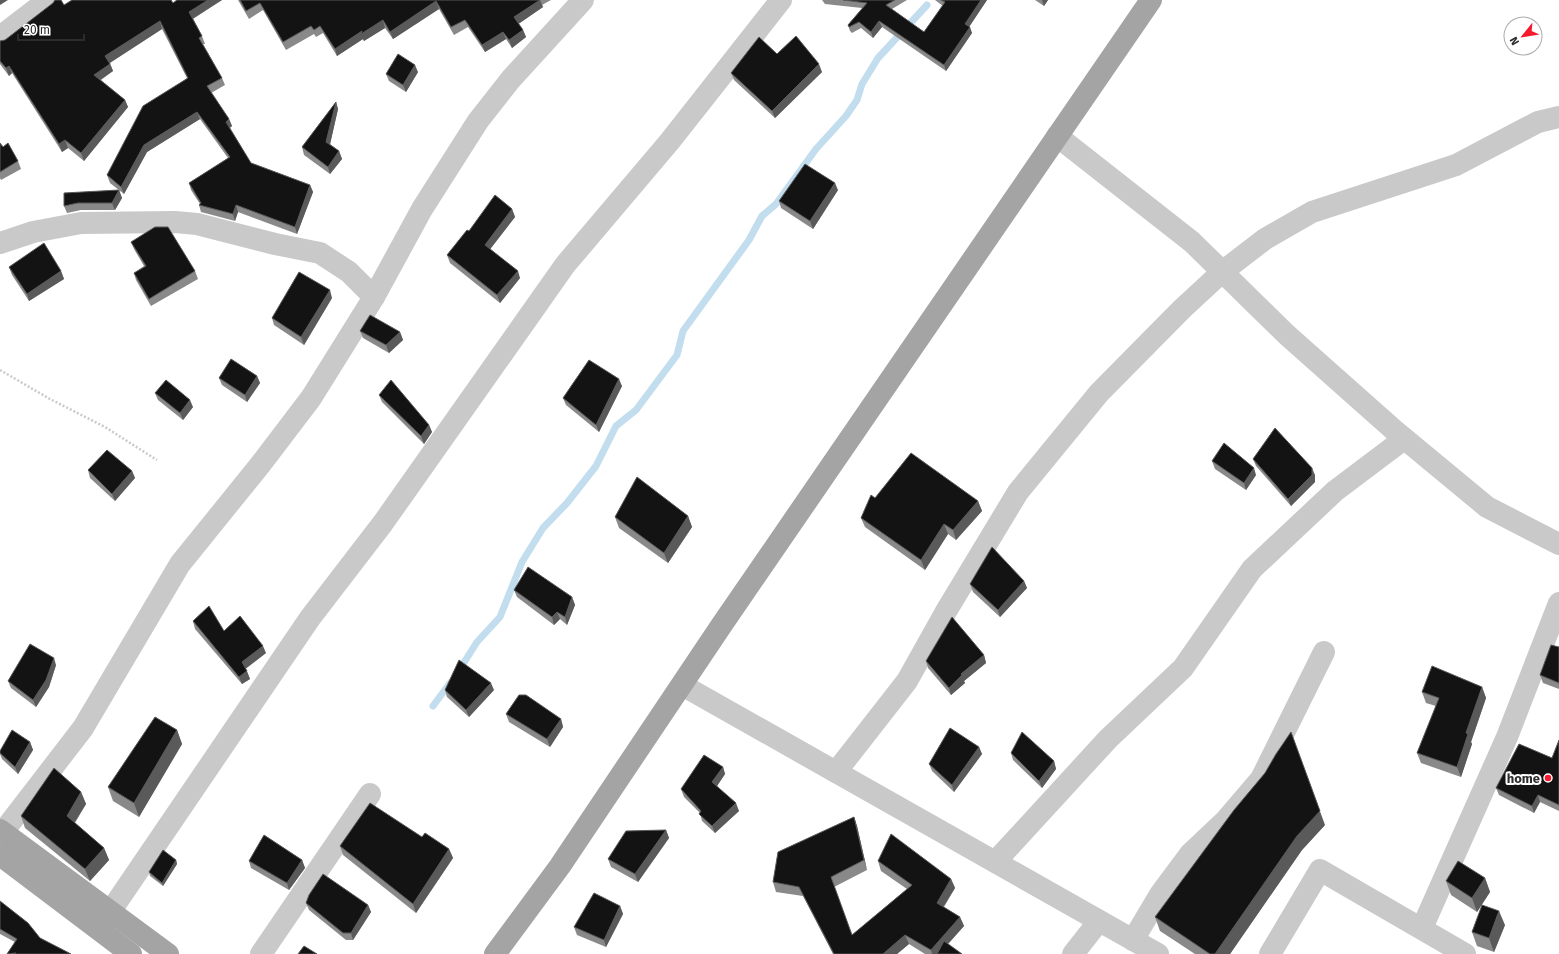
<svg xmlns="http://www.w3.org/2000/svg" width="1559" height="954" font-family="'Fira Sans',sans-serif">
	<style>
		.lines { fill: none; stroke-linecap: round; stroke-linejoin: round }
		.stream { stroke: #c1ddee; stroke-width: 7 }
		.path { stroke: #c9c9c9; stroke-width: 2.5; stroke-dasharray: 2 2; stroke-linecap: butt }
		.minor { stroke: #c9c9c9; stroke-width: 22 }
		.major { stroke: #a4a4a4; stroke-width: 22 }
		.wall { fill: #898989 }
		.shaded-wall { fill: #5a5a5a }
		.building { fill: #131313; stroke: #5a5a5a }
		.poi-dot { fill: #f61a2d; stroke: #fff; stroke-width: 1.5 }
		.labels { text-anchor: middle; stroke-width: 4; stroke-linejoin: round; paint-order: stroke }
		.poi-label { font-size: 13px; font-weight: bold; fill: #2c2c2c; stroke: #fff; text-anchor: end }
	</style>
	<rect width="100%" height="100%" fill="#fff"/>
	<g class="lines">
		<g class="stream">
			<polyline points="458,672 477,642 500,617 522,562 543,528 567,503 596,466 616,426 636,410 677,355 683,331 749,240 762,216 776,204 816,149 846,116 857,100 862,84 878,58 927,5"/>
			<polyline points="433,706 450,683"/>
		</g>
		<polyline class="path" points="0,370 50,399 105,427 157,460"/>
		<g class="minor">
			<polyline points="0,37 48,0"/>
			<polyline points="1057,136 1192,242 1287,335 1394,430 1487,507 1559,544"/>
			<polyline points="0,243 33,232 81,223 175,222 197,224 275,244 320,253 349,272 374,297"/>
			<polyline points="682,685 1158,954"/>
			<polyline points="836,772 907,681 945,613 1018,492 1099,393 1182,309 1222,272 1265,239 1312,212 1456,165 1538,122 1559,117"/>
			<polyline points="3,832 83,728 180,564 260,465 311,398 374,297 422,209 478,121 511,79 583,0"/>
			<polyline points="995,862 1108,739 1183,668 1252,569 1335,491 1404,439"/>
			<polyline points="110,912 310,618 383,523 565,265 670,141 781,0"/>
			<polyline points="1422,928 1507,737 1559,603"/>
			<polyline points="1133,940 1161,893 1190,854 1226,820 1261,779 1324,652"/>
			<polyline points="261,954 370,794"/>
			<polyline points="1073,954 1099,921"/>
			<polyline points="1270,954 1320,870 1465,954"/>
		</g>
		<g class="major">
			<polyline points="0,830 168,954"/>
			<polyline points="0,855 131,954"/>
			<polyline points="495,954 560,866 721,626 1151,0"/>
		</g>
	</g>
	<g class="wall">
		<polygon points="177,0 222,0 193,19 202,36 205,44 203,44 222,78 225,85 211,93 229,119 232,126 230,128 251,163 310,185 313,192 297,234 238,212 235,221 201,212 199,205 200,204 191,190 189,183 228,158 200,119 147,152 124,194 110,183 107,175 187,78 162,29 110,63 113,71 101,80 125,100 128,107 84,161 68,148 62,152 12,73 9,76 0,64 0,41 5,40 64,5 173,3"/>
		<polygon points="238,0 551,0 542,5 543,7 518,24 523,30 526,37 512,48 506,39 485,52 468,27 454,35 439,9 393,39 385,28 364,41 363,39 337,56 323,33 316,37 314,34 286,50 263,10 249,19"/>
		<polygon points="822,0 907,0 892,9 924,32 943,6 935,0 987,0 969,27 972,33 946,71 882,27 873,38 861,28 852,33 850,31 848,25 862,8 825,4"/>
		<polygon points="1035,0 1048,0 1044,6"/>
		<polygon points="777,54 822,72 775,118 734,80 731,73"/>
		<polygon points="418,72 406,92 389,81 386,74"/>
		<polygon points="336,102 338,109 330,144 339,151 342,159 330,174 304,155 302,147"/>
		<polygon points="0,143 3,147 18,161 21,169 1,180 0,178"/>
		<polygon points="119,190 122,198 115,210 81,210 67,213 64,206"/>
		<polygon points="838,190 813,229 781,208 779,201"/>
		<polygon points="512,209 515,217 490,249 520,278 500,303 450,263 447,255 469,231"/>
		<polygon points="131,242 195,271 198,279 151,306 136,280 134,273 144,266 134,249"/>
		<polygon points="9,267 61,271 64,279 29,301 12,275"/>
		<polygon points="332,298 304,345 274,325 272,318"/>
		<polygon points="360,331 400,332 403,340 389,353 363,338"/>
		<polygon points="257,376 260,383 247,402 222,385 219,378"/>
		<polygon points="622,386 599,432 566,405 563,398"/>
		<polygon points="155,393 193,407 183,420 158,400"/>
		<polygon points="379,395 429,425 432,432 424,444 382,402"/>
		<polygon points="1253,459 1315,475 1315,482 1291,506 1256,466"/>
		<polygon points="1212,461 1256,475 1246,490 1215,469"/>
		<polygon points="88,470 132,471 135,478 115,501 90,478"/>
		<polygon points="875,498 978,501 982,511 956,540 948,534 925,570 865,527 861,518"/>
		<polygon points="688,516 692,527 668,563 619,528 615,517"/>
		<polygon points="1024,581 1027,588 1000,617 973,592 970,584"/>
		<polygon points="514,590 572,597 575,605 567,625 560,619 554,625 517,597"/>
		<polygon points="193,621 224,631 266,653 245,669 250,679 242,684 195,629"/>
		<polygon points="1559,647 1559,689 1543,683 1540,675"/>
		<polygon points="984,655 986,663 964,681 965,683 951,695 928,668 926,661"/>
		<polygon points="56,665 49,687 36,707 11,688 8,681"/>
		<polygon points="1482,687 1486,698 1471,742 1472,744 1461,777 1421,763 1417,753 1436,706 1426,703 1422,692"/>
		<polygon points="445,690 494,690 469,717 447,697"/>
		<polygon points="506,714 561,719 563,727 550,747 509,722"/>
		<polygon points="177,730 182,744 139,817 113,801 108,787"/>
		<polygon points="1559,740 1559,811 1540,802 1534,813 1499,795 1496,788 1552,758"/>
		<polygon points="30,742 33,750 18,774 2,759 0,754 0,751"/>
		<polygon points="979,747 982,754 954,792 932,771 929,764"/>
		<polygon points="1011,753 1054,761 1056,769 1042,788 1013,760"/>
		<polygon points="723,767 725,774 717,786 739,811 715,833 702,821 700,813 684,797 681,789"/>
		<polygon points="81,792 86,804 75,823 104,848 109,860 90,881 25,828 21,816"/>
		<polygon points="854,817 857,826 867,870 834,887 852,935 907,889 881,871 878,861 951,879 955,888 944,907 960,917 964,926 948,944 962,954 925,954 909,944 897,954 833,954 803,896 776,892 773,882"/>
		<polygon points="1325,825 1302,850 1230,954 1195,954 1160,931 1155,917"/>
		<polygon points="666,830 669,838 638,882 611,867 608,859"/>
		<polygon points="422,837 449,849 453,858 416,913 343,855 340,846"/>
		<polygon points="176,860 177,864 163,886 150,876 149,872"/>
		<polygon points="302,860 305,868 289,890 251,868 249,861"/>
		<polygon points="1485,878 1490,892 1477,912 1451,895 1446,881"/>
		<polygon points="0,901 40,938 71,954 7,954 15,942 0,934"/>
		<polygon points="306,903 368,905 371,912 353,940 346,940 309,910"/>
		<polygon points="620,906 623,914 606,947 577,935 574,927"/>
		<polygon points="1505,925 1494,952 1477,946 1472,932"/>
	</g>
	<g class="shaded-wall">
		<polygon points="0,0 8,0 0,5"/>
		<polygon points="208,0 222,0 192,19 189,12"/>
		<polygon points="540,0 543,7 517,25 514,17"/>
		<polygon points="981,0 987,0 967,30 965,24"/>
		<polygon points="1042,0 1048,0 1044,6"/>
		<polygon points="436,1 439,9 393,39 390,32"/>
		<polygon points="383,20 385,28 364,41 363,39 337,56 335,49 362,31"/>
		<polygon points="160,21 162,29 108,64 105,56"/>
		<polygon points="879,21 882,27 873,38 871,32"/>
		<polygon points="970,27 972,33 946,71 944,65"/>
		<polygon points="523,30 526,37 512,48 509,40"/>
		<polygon points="503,32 506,39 485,52 482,45"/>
		<polygon points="110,64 113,71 97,82 94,75"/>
		<polygon points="819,64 822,72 775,118 772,111"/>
		<polygon points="415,65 418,72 406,92 403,85"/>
		<polygon points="9,66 12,73 9,76 6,68"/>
		<polygon points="125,100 128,107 84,161 81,153"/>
		<polygon points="336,102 338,109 329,149 326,142"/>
		<polygon points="197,112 200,119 147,152 124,194 121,187 144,145"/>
		<polygon points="229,119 232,126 228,129 226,122"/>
		<polygon points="65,140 68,148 62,152 59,144"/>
		<polygon points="339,151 342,159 330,174 328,167"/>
		<polygon points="835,183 838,190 813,229 810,221"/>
		<polygon points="310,185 313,192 297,234 295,227"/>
		<polygon points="119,190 122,198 115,210 112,203"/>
		<polygon points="236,205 238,212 235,221 233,214"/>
		<polygon points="512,209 515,217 488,252 485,245"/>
		<polygon points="61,271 64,279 29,301 27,294"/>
		<polygon points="518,271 520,278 500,303 497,295"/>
		<polygon points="330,290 332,298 304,345 301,337"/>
		<polygon points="400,332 403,340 389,353 386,345"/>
		<polygon points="257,376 260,383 247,402 245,395"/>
		<polygon points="619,379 622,386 599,432 596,425"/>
		<polygon points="190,400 193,407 183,420 180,413"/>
		<polygon points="429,425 432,432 424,444 421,436"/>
		<polygon points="1254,468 1256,475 1246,490 1244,483"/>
		<polygon points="1312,468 1315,475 1315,482 1291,506 1288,499"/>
		<polygon points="132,471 135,478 115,501 112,494"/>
		<polygon points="978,501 982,511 956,540 953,530"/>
		<polygon points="688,516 692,527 668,563 664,553"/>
		<polygon points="944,524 948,534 925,570 921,560"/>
		<polygon points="1024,581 1027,588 1000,617 998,610"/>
		<polygon points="572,597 575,605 567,625 565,617"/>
		<polygon points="557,612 560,619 554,625 552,617"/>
		<polygon points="263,646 266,653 244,670 242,662"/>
		<polygon points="984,655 986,663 964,681 965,683 951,695 949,688 961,674"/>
		<polygon points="54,658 56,665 49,687 36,707 33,700"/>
		<polygon points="247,671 250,679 242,684 239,677"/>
		<polygon points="491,683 494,690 469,717 466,710"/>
		<polygon points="1482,687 1486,698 1471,742 1472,744 1461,777 1457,767 1466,733"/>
		<polygon points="561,719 563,727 550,747 547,739"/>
		<polygon points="177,730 182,744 139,817 134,803"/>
		<polygon points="1291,732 1325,825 1302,850 1230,954 1215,954"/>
		<polygon points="30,742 33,750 18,774 15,767"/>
		<polygon points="979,747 982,754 954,792 952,785"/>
		<polygon points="1054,761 1056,769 1042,788 1039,781"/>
		<polygon points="723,767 725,774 715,789 712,782"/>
		<polygon points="81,792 86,804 71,828 67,816"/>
		<polygon points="1538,795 1540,802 1534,813 1532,806"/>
		<polygon points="736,803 739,811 715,833 712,826"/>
		<polygon points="854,817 857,826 867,870 864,860"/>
		<polygon points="666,830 669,838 638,882 635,874"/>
		<polygon points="104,848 109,860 90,881 85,869"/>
		<polygon points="449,849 453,858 416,913 413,904"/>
		<polygon points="176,860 177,864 163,886 162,883"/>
		<polygon points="302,860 305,868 289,890 287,883"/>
		<polygon points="1485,878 1490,892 1477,912 1472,898"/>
		<polygon points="951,879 955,888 940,912 937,903"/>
		<polygon points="368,905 371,912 353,940 351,933"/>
		<polygon points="620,906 623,914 606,947 604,940"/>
		<polygon points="1499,911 1505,925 1494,952 1489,938"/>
		<polygon points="960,917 964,926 939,954 932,954 931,950"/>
		<polygon points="905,935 909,944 897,954 883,954"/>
	</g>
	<g class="building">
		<polygon points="55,0 61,0 64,5 72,0 171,0 173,3 177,0 208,0 189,12 202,36 199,38 222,78 207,86 229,119 226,122 251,163 310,185 295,227 236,205 233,214 199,205 201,203 189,183 230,157 197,112 144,145 121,187 107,175 143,106 188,78 160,21 105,56 110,64 94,75 125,100 81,153 65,140 59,144 9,66 6,68 0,61 0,41 5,40 53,3"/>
		<polygon points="240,0 540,0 514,17 523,30 509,40 503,32 482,45 465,20 451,27 436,1 390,32 383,20 361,34 362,31 335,49 320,26 314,30 311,26 283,42 260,3 246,11"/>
		<polygon points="843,0 895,0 886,5 924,32 945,2 941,0 981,0 965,24 970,27 944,65 879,21 871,32 859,22 849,27 848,25 867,3"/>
		<polygon points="796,36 819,64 772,111 731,73 759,37 777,54"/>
		<polygon points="398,54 415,65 403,85 386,74"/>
		<polygon points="336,102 326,142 339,151 328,167 302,147"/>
		<polygon points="0,143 3,147 8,143 18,161 0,172"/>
		<polygon points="805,164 835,183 810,221 779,201"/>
		<polygon points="119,190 112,203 78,203 64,206 64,193"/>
		<polygon points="495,195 512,209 485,245 518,271 497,295 447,255 467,230 469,231"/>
		<polygon points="155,227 168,227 195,271 149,299 134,273 146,266 131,242"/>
		<polygon points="44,243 61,271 27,294 9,267"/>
		<polygon points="299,272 330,290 301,337 272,318"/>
		<polygon points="370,315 400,332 386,345 360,331"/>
		<polygon points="231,359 257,376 245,395 219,378"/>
		<polygon points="589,360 619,379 596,425 563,398"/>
		<polygon points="166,380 190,400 180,413 155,393"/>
		<polygon points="391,380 429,425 421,436 379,395"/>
		<polygon points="1275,428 1312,468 1312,475 1288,499 1253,459"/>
		<polygon points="1224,443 1254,468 1244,483 1212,461"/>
		<polygon points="107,450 132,471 112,494 88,470"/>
		<polygon points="911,453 978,501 953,530 944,524 921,560 861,518 871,495 875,498"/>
		<polygon points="637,477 688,516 664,553 615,517"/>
		<polygon points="992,547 1024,581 998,610 970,584"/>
		<polygon points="528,567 572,597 565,617 557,612 552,617 514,590"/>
		<polygon points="209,606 224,631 240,616 263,646 242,662 247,671 239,677 193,621"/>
		<polygon points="952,617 984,655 961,674 962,675 949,688 926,661"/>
		<polygon points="30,644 54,658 46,680 33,700 8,681"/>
		<polygon points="1551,645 1559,647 1559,683 1540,675"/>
		<polygon points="459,660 491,683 466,710 445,690"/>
		<polygon points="1432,666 1482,687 1466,733 1468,734 1457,767 1417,753 1439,698 1422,692"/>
		<polygon points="519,695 526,695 561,719 547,739 506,714"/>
		<polygon points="155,717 177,730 134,803 108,787"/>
		<polygon points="950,728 979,747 952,785 929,764"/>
		<polygon points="12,730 30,742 15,767 0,753 0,751"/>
		<polygon points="1022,732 1054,761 1039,781 1011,753"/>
		<polygon points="1291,732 1320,811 1297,836 1215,954 1210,954 1155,917 1234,810 1265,773 1276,754"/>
		<polygon points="1559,740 1559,805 1538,795 1532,806 1496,788 1519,744 1552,758"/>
		<polygon points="704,755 723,767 712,782 736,803 712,826 699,814 701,811 681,789"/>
		<polygon points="54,768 81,792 67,816 104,848 85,869 21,816"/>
		<polygon points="370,803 422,837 425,833 449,849 413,904 340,846"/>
		<polygon points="854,817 864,860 831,877 852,935 912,885 878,861 891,834 951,879 937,903 960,917 931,950 905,935 883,954 834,954 799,887 773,882 778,852"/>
		<polygon points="666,830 635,874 608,859 626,831"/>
		<polygon points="264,835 302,860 287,883 249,861"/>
		<polygon points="163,850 176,860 162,883 149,872"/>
		<polygon points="1458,861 1485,878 1472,898 1446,881"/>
		<polygon points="323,874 368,905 351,933 343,933 306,903 309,895"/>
		<polygon points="594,893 620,906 604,940 574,927"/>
		<polygon points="0,901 28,923 40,938 71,954 14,954 16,953 7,954 17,939 0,929"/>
		<polygon points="1482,905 1499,911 1489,938 1472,932"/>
		<polygon points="944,941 962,954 937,954"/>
		<polygon points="304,946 317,954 298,954"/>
	</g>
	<circle class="poi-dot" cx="1548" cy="778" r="4"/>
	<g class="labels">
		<g class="poi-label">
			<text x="1540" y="783">home</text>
		</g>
	</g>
	<g transform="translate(1523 36) rotate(240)"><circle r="19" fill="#ffffff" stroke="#ababab"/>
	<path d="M0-3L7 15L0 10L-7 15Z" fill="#f61a2d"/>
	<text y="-6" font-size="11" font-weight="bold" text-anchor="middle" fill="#2c2c2c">N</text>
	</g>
	<path d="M18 34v6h66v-6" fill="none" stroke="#2c2c2c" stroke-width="2"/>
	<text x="24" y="34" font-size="12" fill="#2c2c2c" stroke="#ffffff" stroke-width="3" paint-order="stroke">20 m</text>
</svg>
